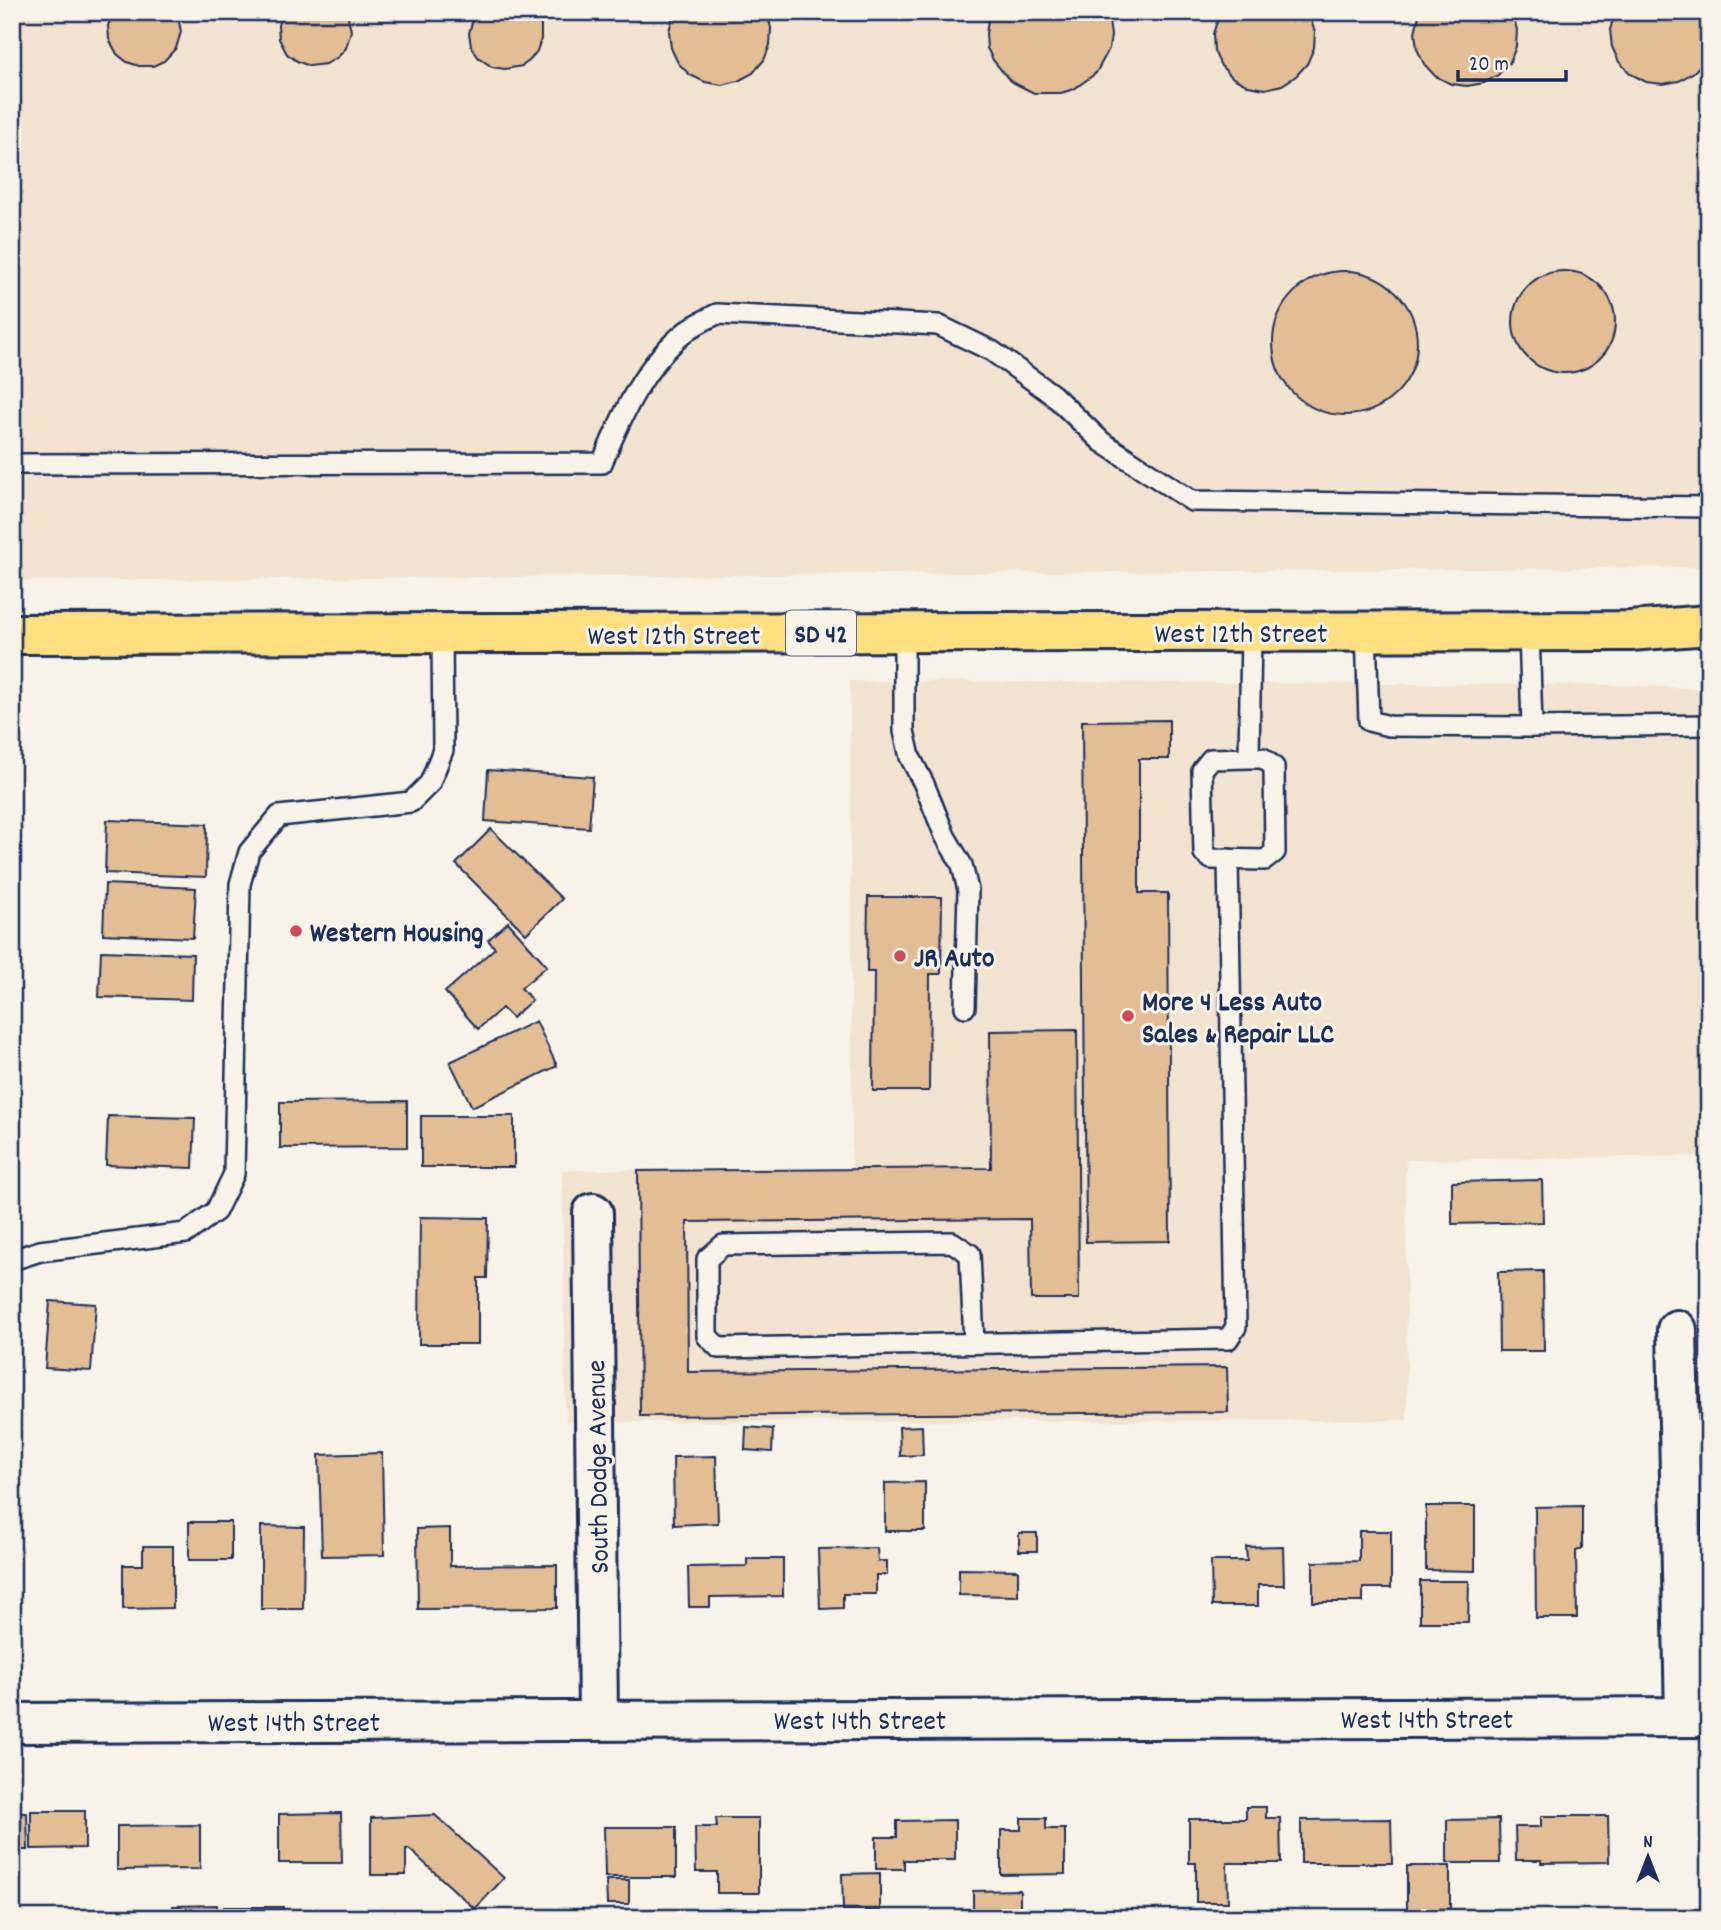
<svg xmlns="http://www.w3.org/2000/svg" width="1721" height="1930" font-family="Dekko,sans-serif">
	<style>
		.built { fill: #f1e3cf }
		.building { fill: #e3bd94; stroke: #1b2f5e; stroke-width: 2 }
		.lines { fill: none; stroke-linecap: round; stroke-linejoin: round }
		.lane-casing { stroke: #1b2f5e; stroke-width: 24 }
		.street-casing { stroke: #1b2f5e; stroke-width: 44 }
		.primary-casing { stroke: #1b2f5e; stroke-width: 44 }
		.lane { stroke: #f7f3e8; stroke-width: 19 }
		.street { stroke: #f7f3e8; stroke-width: 38 }
		.primary { stroke: #fddf80; stroke-width: 38 }
		.poi-dot { fill: #d1495b; stroke: #f7f3e8; stroke-width: 2.5 }
		.labels { text-anchor: middle; stroke-width: 6; stroke-linejoin: round; paint-order: stroke }
		.shield { fill: #f7f3e8; stroke: #5d6a87; stroke-width: 2 }
		.shield-label { font-size: 26px; font-weight: bold; fill: #1b2f5e }
		.street-label { font-size: 28px; fill: #1b2f5e; stroke: #f7f3e8 }
		.poi-label { font-size: 28px; font-weight: bold; fill: #1b2f5e; stroke: #f7f3e8; text-anchor: start }
	</style>
	<rect width="100%" height="100%" fill="#f7f3e8"/>
	<filter id="ink" filterUnits="userSpaceOnUse"><feTurbulence type="fractalNoise" baseFrequency=".0143" numOctaves="2"/><feDisplacementMap in="SourceGraphic" scale="14" xChannelSelector="R" yChannelSelector="G"/><feConvolveMatrix kernelMatrix="1 2 1 2 8 2 1 2 1" color-interpolation-filters="sRGB"/></filter>
	<g filter="url(#ink)">
		<g class="built">
			<polygon points="12,12 1709,12 1709,567 12,581"/>
			<polygon points="850,681 1624,685 1709,689 1709,1156 1406,1160 1407,1420 566,1422 562,1170 852,1169"/>
		</g>
		<g class="building">
			<polygon points="113,12 177,12 181,32 176,48 164,61 153,66 139,66 127,62 117,54 109,39 108,26"/>
			<polygon points="282,12 347,12 351,31 346,48 338,57 326,64 309,66 297,61 287,54 279,39 278,25"/>
			<polygon points="535,12 541,26 541,39 537,51 529,61 522,66 505,69 492,67 478,57 471,46 469,33 475,12"/>
			<polygon points="674,12 767,12 771,28 770,45 764,60 753,73 738,81 722,85 705,82 690,75 678,63 671,48 669,31"/>
			<polygon points="989,12 1108,12 1111,36 1109,49 1096,73 1074,89 1061,93 1034,93 1010,81 993,60 987,48 986,34"/>
			<polygon points="1220,12 1308,12 1315,32 1314,48 1307,64 1296,76 1282,85 1265,89 1248,86 1233,78 1221,66 1214,51 1213,34"/>
			<polygon points="1420,12 1512,12 1517,30 1516,46 1510,62 1498,75 1484,83 1467,86 1451,84 1435,76 1424,64 1417,49 1415,32"/>
			<polygon points="1615,12 1708,12 1709,50 1705,60 1694,72 1679,81 1663,84 1646,82 1631,74 1619,62 1612,47 1610,30"/>
			<circle cx="1345" cy="343" r="72"/>
			<circle cx="1564" cy="322" r="51"/>
			<polygon points="1169,720 1169,759 1139,759 1139,893 1168,893 1170,1241 1086,1242 1082,721"/>
			<polygon points="488,770 593,777 589,828 485,821"/>
			<polygon points="107,820 207,824 206,877 105,873"/>
			<polygon points="491,829 562,899 526,934 456,864"/>
			<polygon points="105,884 196,888 193,938 103,934"/>
			<polygon points="868,897 942,897 941,974 930,974 929,1091 873,1091 874,972 867,972"/>
			<polygon points="508,922 547,966 521,988 532,1000 512,1018 502,1008 478,1029 445,992 495,948 488,940"/>
			<polygon points="101,951 193,954 192,1000 99,997"/>
			<polygon points="536,1021 557,1066 472,1107 450,1062"/>
			<polygon points="1077,1030 1079,1299 1031,1299 1030,1219 687,1222 688,1372 1227,1367 1228,1412 640,1416 638,1171 991,1168 990,1031"/>
			<polygon points="407,1101 407,1147 280,1148 280,1102"/>
			<polygon points="108,1116 195,1118 193,1168 106,1165"/>
			<rect x="421" y="1116" width="93" height="51"/>
			<polygon points="1542,1180 1543,1222 1452,1224 1452,1182"/>
			<polygon points="420,1217 488,1218 487,1278 478,1278 478,1344 419,1344"/>
			<polygon points="1543,1271 1544,1351 1499,1351 1498,1272"/>
			<polygon points="50,1301 96,1304 91,1371 45,1368"/>
			<polygon points="922,1426 923,1455 900,1456 899,1427"/>
			<polygon points="746,1427 773,1429 772,1452 745,1450"/>
			<polygon points="382,1453 384,1555 322,1556 319,1455"/>
			<polygon points="716,1456 718,1523 674,1525 673,1457"/>
			<polygon points="925,1482 925,1531 885,1531 885,1483"/>
			<polygon points="1426,1506 1475,1506 1475,1571 1426,1570"/>
			<polygon points="1582,1506 1582,1549 1576,1551 1577,1618 1536,1618 1535,1507"/>
			<rect x="189" y="1522" width="42" height="38"/>
			<polygon points="261,1526 304,1527 303,1609 261,1609"/>
			<polygon points="450,1528 450,1566 557,1565 557,1608 418,1609 417,1529"/>
			<polygon points="1359,1531 1391,1531 1391,1588 1363,1588 1363,1602 1313,1602 1313,1562 1359,1561"/>
			<rect x="1019" y="1533" width="18" height="18"/>
			<polygon points="143,1546 173,1546 173,1608 123,1609 123,1565 143,1565"/>
			<polygon points="1283,1546 1284,1585 1258,1585 1258,1606 1212,1606 1211,1561 1247,1561 1246,1547"/>
			<polygon points="877,1548 878,1561 887,1561 887,1575 876,1575 876,1594 843,1594 843,1608 820,1609 818,1549"/>
			<polygon points="747,1559 783,1559 783,1596 710,1597 710,1607 689,1607 688,1567 747,1566"/>
			<polygon points="959,1569 1018,1570 1018,1596 959,1595"/>
			<polygon points="1420,1581 1469,1581 1468,1622 1420,1622"/>
			<polygon points="1246,1807 1266,1807 1266,1818 1280,1818 1281,1863 1227,1863 1228,1902 1196,1902 1196,1863 1189,1863 1189,1819 1246,1819"/>
			<polygon points="31,1811 85,1811 85,1848 31,1849"/>
			<polygon points="12,1813 27,1813 28,1850 12,1850"/>
			<polygon points="341,1813 342,1863 279,1863 279,1814"/>
			<polygon points="435,1815 504,1878 475,1909 409,1849 406,1849 406,1875 371,1875 371,1818"/>
			<polygon points="1541,1816 1608,1816 1609,1862 1541,1863 1541,1860 1516,1860 1515,1827 1541,1827"/>
			<polygon points="716,1818 759,1818 759,1893 717,1893 717,1872 696,1872 695,1827 717,1827"/>
			<polygon points="1021,1818 1046,1818 1046,1829 1065,1829 1065,1874 1001,1875 1001,1830 1021,1830"/>
			<polygon points="1391,1819 1392,1863 1301,1863 1301,1820"/>
			<polygon points="1499,1819 1500,1863 1447,1863 1447,1820"/>
			<polygon points="955,1820 955,1860 904,1860 904,1869 876,1869 876,1837 897,1837 897,1821"/>
			<polygon points="200,1825 200,1869 117,1870 117,1826"/>
			<polygon points="604,1827 676,1827 676,1877 605,1877"/>
			<rect x="1407" y="1866" width="43" height="43"/>
			<polygon points="880,1873 880,1910 843,1910 842,1874"/>
			<polygon points="606,1880 629,1880 629,1904 607,1904"/>
			<polygon points="1020,1890 1020,1918 973,1918 973,1891"/>
			<polygon points="217,1905 217,1918 173,1918 173,1906"/>
			<polygon points="224,1907 283,1907 283,1918 225,1918"/>
			<rect x="1071" y="1912" width="54" height="6"/>
		</g>
		<g class="lines">
			<defs>
				<g id="lane">
					<path d="M12,464L602,463C623,413 644,364 688,330C696,324 707,319 717,314L938,325L992,351L1053,395L1102,442L1192,501L1709,507"/>
					<polyline points="1529,631 1532,727 1709,725"/>
					<polyline points="1366,632 1369,721 1389,726 1532,727"/>
					<polyline points="904,633 904,731 910,757 924,784 945,836 962,865 968,890 965,1007"/>
					<polyline points="1249,758 1211,759 1202,770 1204,853 1211,859 1265,860 1275,852 1274,767 1263,758 1249,758 1251,632"/>
					<polyline points="12,1260 40,1251 186,1233 216,1211 234,1174 240,884 249,852 279,816 411,802 430,783 443,750 442,634"/>
					<polyline points="974,1343 970,1254 952,1242 723,1245 707,1259 707,1336 719,1348 1228,1339 1236,1327 1228,859"/>
				</g>
				<g id="street">
					<polyline points="593,1213 598,1720"/>
					<polyline points="1677,1330 1685,1717"/>
					<polyline points="12,1723 1709,1717"/>
				</g>
				<polyline id="primary" points="12,634 1630,631 1709,625"/>
			</defs>
			<use href="#lane" class="lane-casing"/>
			<use href="#street" class="street-casing"/>
			<use href="#primary" class="primary-casing"/>
			<use href="#lane" class="lane"/>
			<use href="#street" class="street"/>
			<use href="#primary" class="primary"/>
		</g>
	</g>
	<g class="poi-dot">
		<circle cx="296" cy="931" r="7"/>
		<circle cx="900" cy="956" r="7"/>
		<circle cx="1128" cy="1016" r="7"/>
	</g>
	<g class="labels">
		<rect class="shield" x="786" y="610.5" width="70" height="45" rx="5"/>
		<g class="shield-label">
			<text x="821" y="642">SD 42</text>
		</g>
		<g class="street-label">
			<text x="1241" y="642">West 12th Street</text>
			<text x="674" y="644">West 12th Street</text>
			<text transform="translate(596 1467) rotate(-91)" y="10">South Dodge Avenue</text>
			<text x="1427" y="1728">West 14th Street</text>
			<text x="860" y="1729">West 14th Street</text>
			<text x="294" y="1731">West 14th Street</text>
		</g>
		<g class="poi-label">
			<text x="310" y="941">Western Housing</text>
			<text x="914" y="966">JR Auto</text>
			<text x="1142" y="1010">More 4 Less Auto<tspan x="1142" dy="32">Sales &amp; Repair LLC</tspan></text>
		</g>
	</g>
	<rect width="1721" height="1930" fill="none" stroke="#f7f3e8" stroke-width="42"/>
	<rect x="21" y="21" width="1679" height="1888" fill="none" stroke="#1b2f5e" stroke-width="2.5" filter="url(#ink)"/>
	<g transform="translate(1648 1857)" stroke="#f7f3e8" stroke-width="5" paint-order="stroke">
	<path d="M0-5L12 26L0 18L-12 26Z" fill="#1b2f5e"/>
	<text y="-10" font-size="19" font-weight="bold" text-anchor="middle" fill="#1b2f5e">N</text>
	</g>
	<path d="M1458 70v10h108v-10" fill="none" stroke="#1b2f5e" stroke-width="3.5"/>
	<text x="1469" y="70" font-size="21" fill="#1b2f5e" stroke="#f7f3e8" stroke-width="5" paint-order="stroke">20 m</text>
</svg>
